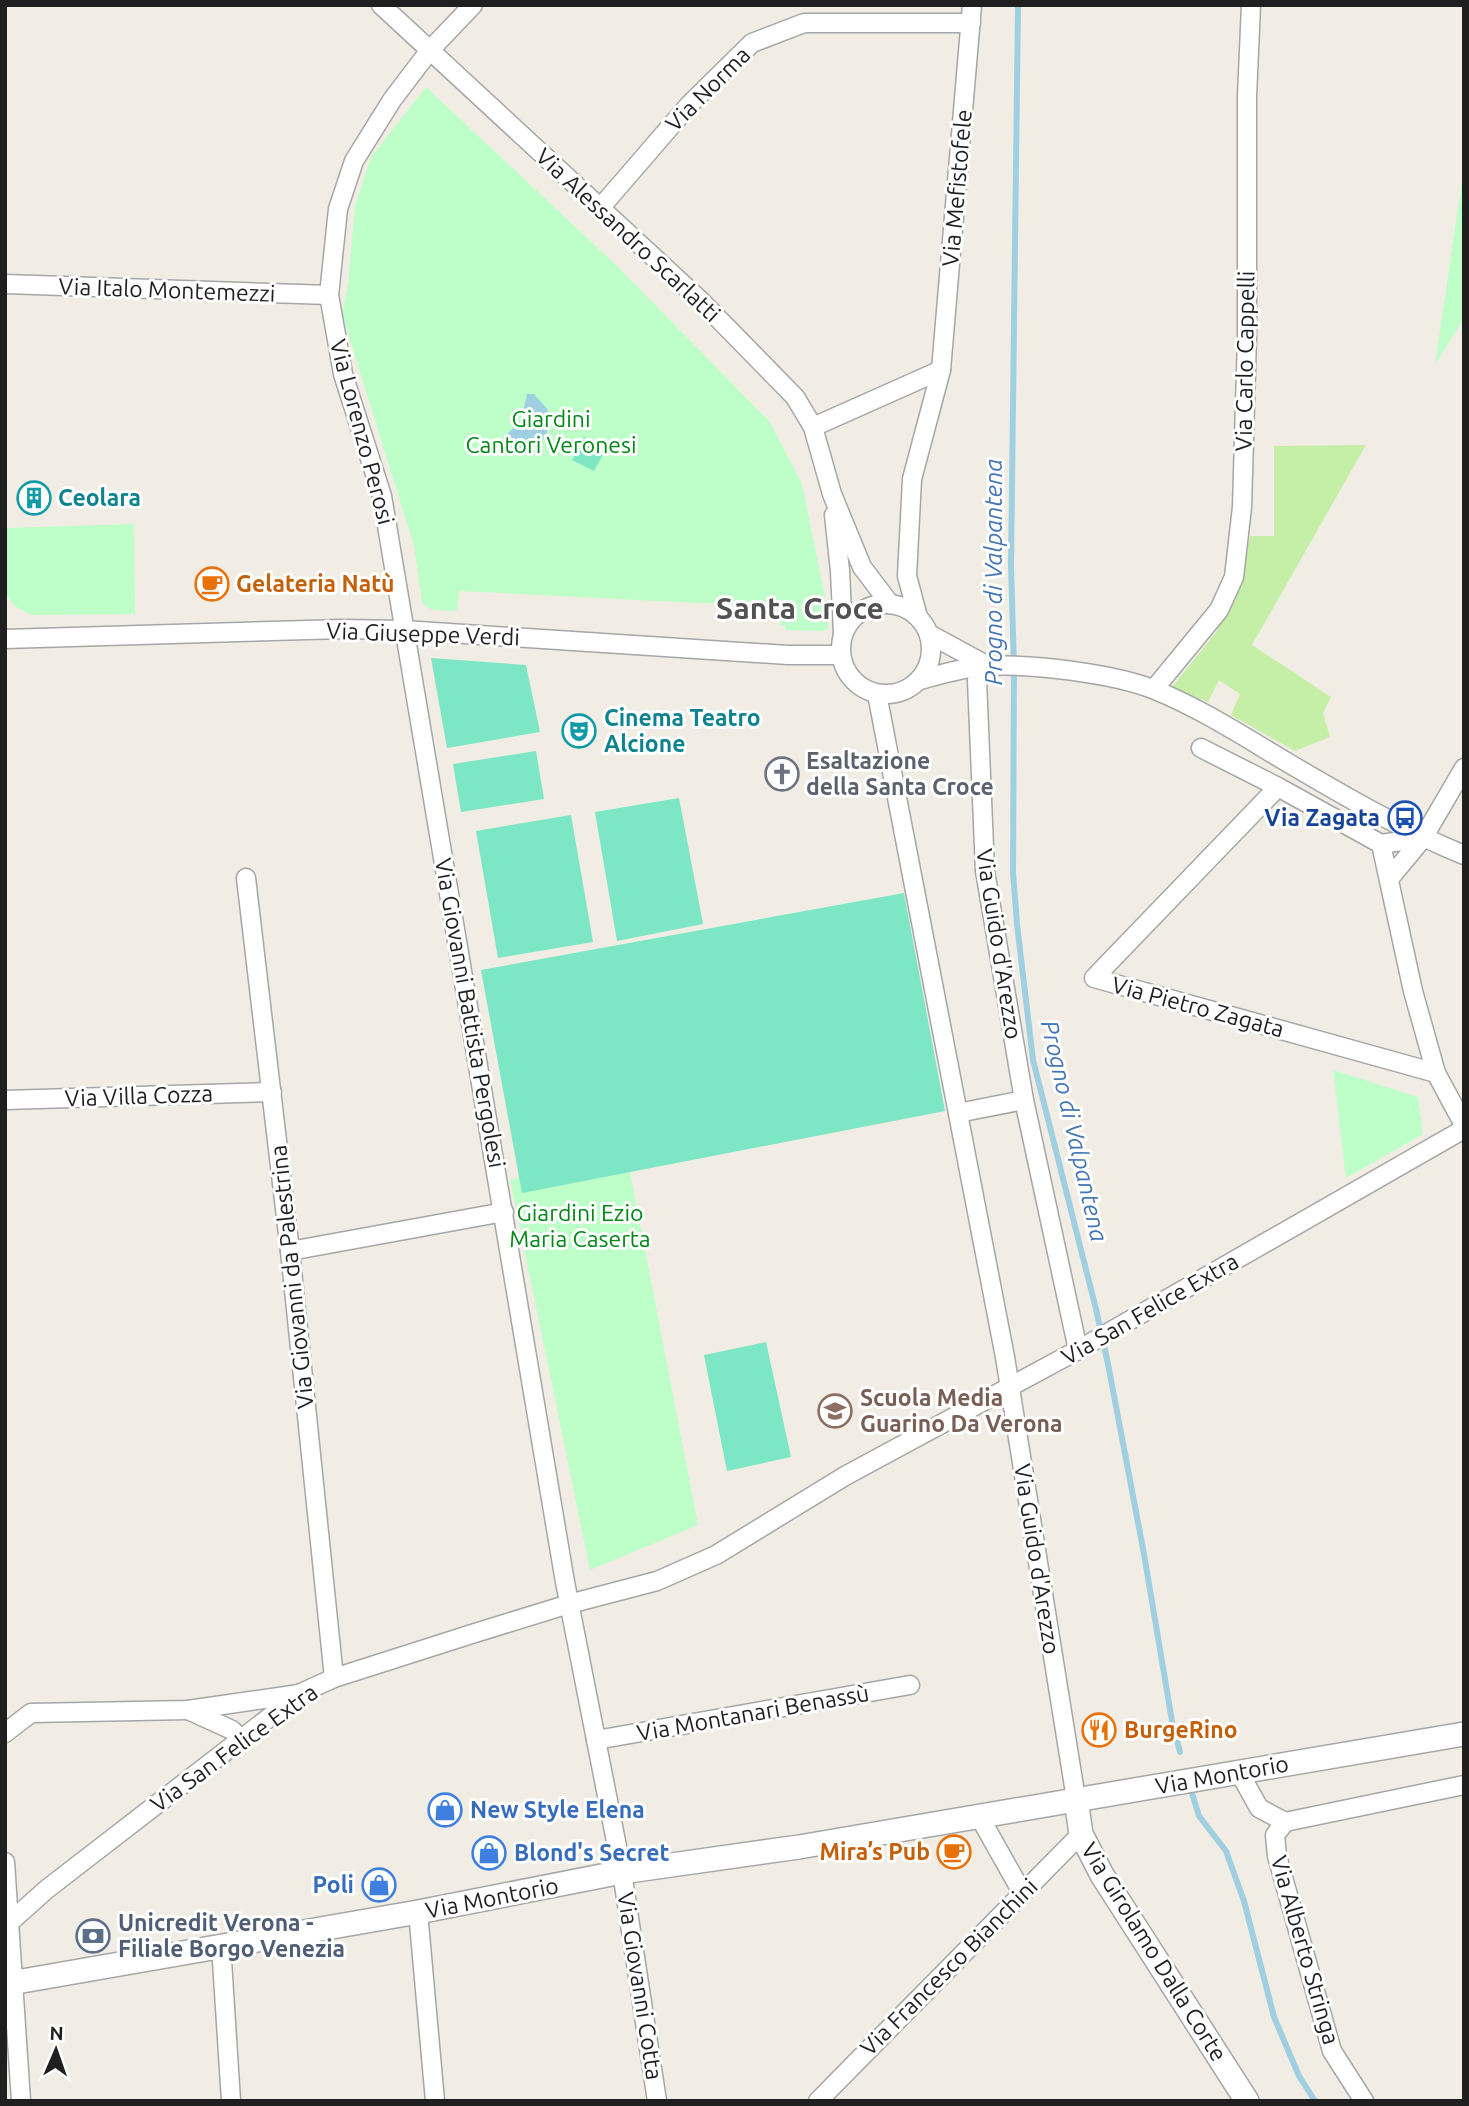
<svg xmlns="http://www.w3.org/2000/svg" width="1469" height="2106" font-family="Ubuntu,sans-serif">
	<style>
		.grass { fill: #c5efa6 }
		.park { fill: #befec8 }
		.pitch { fill: #7ce6c5 }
		.water { fill: #a1cfe2 }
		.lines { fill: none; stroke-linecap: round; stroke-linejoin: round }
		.stream { stroke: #a1cfe2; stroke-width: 6 }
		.minor-casing { stroke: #a6a6a6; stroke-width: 21 }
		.tertiary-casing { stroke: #a6a6a6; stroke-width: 26 }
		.minor { stroke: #fff; stroke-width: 18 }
		.tertiary { stroke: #fff; stroke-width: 23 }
		.labels { text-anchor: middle; stroke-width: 6; stroke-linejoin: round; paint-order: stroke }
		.street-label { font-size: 23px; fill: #1f1f1f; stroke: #fff }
		.park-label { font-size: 23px; fill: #028817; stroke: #fff }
		.culture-label { font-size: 23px; font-weight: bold; fill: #0d838f; stroke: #fff; text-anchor: start }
		.food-label { font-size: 23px; font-weight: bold; fill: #c56008; stroke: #fff; text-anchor: start }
		.worship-label { font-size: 23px; font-weight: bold; fill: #5b616d; stroke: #fff; text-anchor: start }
		.transit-label { font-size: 23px; font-weight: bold; fill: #164399; stroke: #fff; text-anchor: end }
		.education-label { font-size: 23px; font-weight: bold; fill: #785e54; stroke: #fff; text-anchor: start }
		.shop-label { font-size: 23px; font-weight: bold; fill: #366cbe; stroke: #fff; text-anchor: start }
		.service-label { font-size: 23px; font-weight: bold; fill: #4e5e75; stroke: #fff; text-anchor: start }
		.water-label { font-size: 24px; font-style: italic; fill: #4375b7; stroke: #fff }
		.district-label { font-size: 30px; font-weight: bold; fill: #525252; stroke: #fff }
	</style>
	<rect width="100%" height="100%" fill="#f1ede4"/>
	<polygon class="grass" points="1366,445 1252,645 1331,697 1323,713 1330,737 1295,751 1231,715 1240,694 1219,680 1208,702 1172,687 1217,631 1241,581 1250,536 1274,536 1274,446"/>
	<g class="park">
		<path d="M426,87L616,265L770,422L802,484L829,617L828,628L823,631L785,630V626L781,625V607L459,591L457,611C445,610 429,613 422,602L414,546L342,314L348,285L355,206L371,157Z"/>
		<polygon points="1464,167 1464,318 1435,365"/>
		<polygon points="134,524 135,614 31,615 15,606 5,594 5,528"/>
		<polygon points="1333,1070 1418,1097 1423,1134 1346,1178"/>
		<polygon points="626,1151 698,1525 590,1570 510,1180"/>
	</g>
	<g class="pitch">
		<polygon points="584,437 606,449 594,471 572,460"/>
		<polygon points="431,658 526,665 540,732 447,748"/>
		<polygon points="536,751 544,799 461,812 453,764"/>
		<polygon points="679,798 703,924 617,941 595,812"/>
		<polygon points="571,815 593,942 498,958 476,831"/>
		<polygon points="904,893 945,1111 522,1193 481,970"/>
		<polygon points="766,1342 791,1457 727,1471 704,1355"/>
	</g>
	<path class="water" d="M527,394H534L548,410C548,416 549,423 548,428C543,452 517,454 500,441L521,420Z"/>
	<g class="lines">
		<g class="stream">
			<polyline points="1018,5 1011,565 1014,667 1013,872 1017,924 1033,1060 1096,1309 1108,1364 1144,1554 1172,1721 1180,1752"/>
			<polyline points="1192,1793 1199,1816 1226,1851 1244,1901 1274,2017 1299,2076 1315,2101"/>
		</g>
		<defs>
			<g id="minor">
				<polyline points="381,5 701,301 795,397 813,427 832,494 862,567 890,604"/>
				<polyline points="473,5 430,50 392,100 354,161 338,209 329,295 343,374 382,496 565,1582 622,1872 657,2101"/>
				<polyline points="601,207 689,105 752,43 804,23 971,23"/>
				<polyline points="5,284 329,295"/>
				<polyline points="813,427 941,370"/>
				<polyline points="834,515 840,571 843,634"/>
				<circle cx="886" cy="649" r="45"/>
				<polyline points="918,617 907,576 912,479 941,370 972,5"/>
				<polyline points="929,634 988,666"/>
				<polyline points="5,639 342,629 404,630 788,655 840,655"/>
				<polyline points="988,666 977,680 985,871 1024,1100 1078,1350"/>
				<path d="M920,680C942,674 965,667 987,666C1030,663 1116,674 1155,690C1202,709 1246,738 1290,764C1346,797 1403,830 1464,855"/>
				<polyline points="1154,689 1219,610 1234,577 1242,507 1247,337 1247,96 1251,5"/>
				<polyline points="877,694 1005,1357 1076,1799"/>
				<polyline points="1201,748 1278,787 1094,978 1436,1073"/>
				<polyline points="1278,787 1381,844 1423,838"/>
				<polyline points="1381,844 1413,991 1436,1073 1464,1125"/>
				<polyline points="246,878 290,1251 334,1678"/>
				<polyline points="1389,879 1423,838 1464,768"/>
				<polyline points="5,1100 272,1092"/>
				<polyline points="958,1113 1024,1100"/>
				<polyline points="290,1251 504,1212"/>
				<polyline points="188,1710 232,1730 241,1739"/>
				<polyline points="5,1733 31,1713 188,1710 299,1694"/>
				<polyline points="596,1740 910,1685"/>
				<polyline points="1239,1772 1259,1808 1285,1822"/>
				<polyline points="979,1816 1023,1894"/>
				<polyline points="1285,1822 1275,1835 1277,1856 1332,2051 1364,2101"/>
				<polyline points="1285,1822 1464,1785"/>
				<polyline points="5,1862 21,2101"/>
				<polyline points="418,1912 435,2101"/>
				<polyline points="9,1923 47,1889 301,1693 334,1678 475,1633 569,1604 657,1581 716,1555 845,1476 1078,1350 1464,1129"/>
				<polyline points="221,1945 231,2101"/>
				<polyline points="818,2101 1081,1834"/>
			</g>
			<g id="tertiary">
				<polyline points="1076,1799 1081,1834 1102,1875 1247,2101"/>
				<polyline points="5,1984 418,1912 622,1872 799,1847 1464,1734"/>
			</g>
		</defs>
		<use href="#minor" class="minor-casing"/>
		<use href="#tertiary" class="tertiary-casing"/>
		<use href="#minor" class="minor"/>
		<use href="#tertiary" class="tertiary"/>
	</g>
	<defs>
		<symbol id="building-ring" viewBox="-11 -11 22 22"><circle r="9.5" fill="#fff" stroke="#0f9aa8" stroke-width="1.5"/><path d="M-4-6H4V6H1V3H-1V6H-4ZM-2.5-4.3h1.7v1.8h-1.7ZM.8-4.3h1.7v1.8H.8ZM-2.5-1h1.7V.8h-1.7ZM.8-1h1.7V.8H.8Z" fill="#0f9aa8"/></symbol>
		<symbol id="cafe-ring" viewBox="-11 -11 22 22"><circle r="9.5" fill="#fff" stroke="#e8710a" stroke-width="1.5"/><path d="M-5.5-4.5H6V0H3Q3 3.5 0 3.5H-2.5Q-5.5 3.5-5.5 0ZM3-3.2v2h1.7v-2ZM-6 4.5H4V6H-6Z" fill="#e8710a"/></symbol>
		<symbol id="theatre-ring" viewBox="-11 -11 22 22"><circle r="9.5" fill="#fff" stroke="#0f9aa8" stroke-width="1.5"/><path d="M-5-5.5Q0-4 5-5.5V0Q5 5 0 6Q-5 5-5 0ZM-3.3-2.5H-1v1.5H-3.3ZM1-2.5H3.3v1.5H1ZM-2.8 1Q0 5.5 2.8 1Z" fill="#0f9aa8"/></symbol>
		<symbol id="church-ring" viewBox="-11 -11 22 22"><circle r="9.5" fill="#fff" stroke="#6b7280" stroke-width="1.5"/><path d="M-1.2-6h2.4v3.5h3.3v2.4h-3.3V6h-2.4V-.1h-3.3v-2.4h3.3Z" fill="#6b7280"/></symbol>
		<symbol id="bus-ring" viewBox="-11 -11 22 22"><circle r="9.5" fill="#fff" stroke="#1a4fb4" stroke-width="1.5"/><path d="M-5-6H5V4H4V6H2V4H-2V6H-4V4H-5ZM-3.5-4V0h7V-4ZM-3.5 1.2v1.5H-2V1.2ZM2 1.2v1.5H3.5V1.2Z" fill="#1a4fb4"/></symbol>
		<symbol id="school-ring" viewBox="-11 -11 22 22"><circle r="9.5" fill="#fff" stroke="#8d6e63" stroke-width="1.5"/><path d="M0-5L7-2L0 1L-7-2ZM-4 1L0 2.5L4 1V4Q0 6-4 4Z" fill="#8d6e63"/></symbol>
		<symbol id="restaurant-ring" viewBox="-11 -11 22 22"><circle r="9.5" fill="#fff" stroke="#e8710a" stroke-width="1.5"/><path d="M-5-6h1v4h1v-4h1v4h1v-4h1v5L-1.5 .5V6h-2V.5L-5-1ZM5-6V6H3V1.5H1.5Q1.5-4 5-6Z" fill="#e8710a"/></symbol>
		<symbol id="shop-ring" viewBox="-11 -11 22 22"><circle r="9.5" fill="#fff" stroke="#3f7fe0" stroke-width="1.5"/><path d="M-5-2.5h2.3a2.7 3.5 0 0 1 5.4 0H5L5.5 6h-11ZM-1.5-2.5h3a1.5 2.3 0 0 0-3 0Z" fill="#3f7fe0"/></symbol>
		<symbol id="bank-ring" viewBox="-11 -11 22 22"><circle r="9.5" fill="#fff" stroke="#5c6f8a" stroke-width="1.5"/><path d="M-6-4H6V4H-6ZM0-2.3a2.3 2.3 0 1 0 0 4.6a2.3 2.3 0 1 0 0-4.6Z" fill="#5c6f8a"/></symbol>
	</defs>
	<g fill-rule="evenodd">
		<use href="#building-ring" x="15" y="479" width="38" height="38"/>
		<use href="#cafe-ring" x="193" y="565" width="38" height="38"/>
		<use href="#theatre-ring" x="560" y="712" width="38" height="38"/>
		<use href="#church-ring" x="763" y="755" width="38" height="38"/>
		<use href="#bus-ring" x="1386" y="799" width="38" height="38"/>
		<use href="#school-ring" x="816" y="1392" width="38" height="38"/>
		<use href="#restaurant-ring" x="1080" y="1711" width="38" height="38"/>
		<use href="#shop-ring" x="426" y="1791" width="38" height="38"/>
		<use href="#cafe-ring" x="935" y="1833" width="38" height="38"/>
		<use href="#shop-ring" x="470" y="1834" width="38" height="38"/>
		<use href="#shop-ring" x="360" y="1866" width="38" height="38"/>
		<use href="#bank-ring" x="74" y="1917" width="38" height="38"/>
	</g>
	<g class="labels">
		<g class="street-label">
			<text transform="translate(708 89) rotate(-45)" y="8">Via Norma</text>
			<text transform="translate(957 188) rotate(-85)" y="8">Via Mefistofele</text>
			<text transform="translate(628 235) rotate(43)" y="8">Via Alessandro Scarlatti</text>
			<text transform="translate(167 290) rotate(2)" y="8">Via Italo Montemezzi</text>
			<text transform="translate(1245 361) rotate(-89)" y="8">Via Carlo Cappelli</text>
			<text transform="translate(362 432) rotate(75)" y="8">Via Lorenzo Perosi</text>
			<text transform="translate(423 634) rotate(2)" y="8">Via Giuseppe Verdi</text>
			<text transform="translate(999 944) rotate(81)" y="8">Via Guido d'Arezzo</text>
			<text transform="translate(1198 1007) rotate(15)" y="8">Via Pietro Zagata</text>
			<text transform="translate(470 1013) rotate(80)" y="8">Via Giovanni Battista Pergolesi</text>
			<text transform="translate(139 1096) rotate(-2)" y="8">Via Villa Cozza</text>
			<text transform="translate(292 1277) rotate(-96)" y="8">Via Giovanni da Palestrina</text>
			<text transform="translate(1150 1309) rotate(-30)" y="8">Via San Felice Extra</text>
			<text transform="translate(1037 1559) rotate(81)" y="8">Via Guido d'Arezzo</text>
			<text transform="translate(753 1713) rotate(-10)" y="8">Via Montanari Benassù</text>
			<text transform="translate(234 1748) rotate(-36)" y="8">Via San Felice Extra</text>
			<text transform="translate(1222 1775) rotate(-10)" y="8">Via Montorio</text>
			<text transform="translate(492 1898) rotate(-11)" y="8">Via Montorio</text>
			<text transform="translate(1305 1950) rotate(74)" y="8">Via Alberto Stringa</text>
			<text transform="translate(1154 1952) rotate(58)" y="8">Via Girolamo Dalla Corte</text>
			<text transform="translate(949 1967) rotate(-45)" y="8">Via Francesco Bianchini</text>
			<text transform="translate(640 1986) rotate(81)" y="8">Via Giovanni Cotta</text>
		</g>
		<g class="park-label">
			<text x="551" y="427">Giardini<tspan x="551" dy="26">Cantori Veronesi</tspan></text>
			<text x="580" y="1221">Giardini Ezio<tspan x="580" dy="26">Maria Caserta</tspan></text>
		</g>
		<g class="culture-label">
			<text x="58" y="506">Ceolara</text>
			<text x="604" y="726">Cinema Teatro<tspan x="604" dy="26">Alcione</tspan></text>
		</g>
		<g class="food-label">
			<text x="236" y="592">Gelateria Natù</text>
			<text x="1124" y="1738">BurgeRino</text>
			<text x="930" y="1860" text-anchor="end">Mira’s Pub</text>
		</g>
		<g class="worship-label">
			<text x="806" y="769">Esaltazione<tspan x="806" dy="26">della Santa Croce</tspan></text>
		</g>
		<g class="transit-label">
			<text x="1380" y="826">Via Zagata</text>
		</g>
		<g class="education-label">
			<text x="860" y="1406">Scuola Media<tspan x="860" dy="26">Guarino Da Verona</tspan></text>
		</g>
		<g class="shop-label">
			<text x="470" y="1818">New Style Elena</text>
			<text x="514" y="1861">Blond's Secret</text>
			<text x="354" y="1893" text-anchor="end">Poli</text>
		</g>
		<g class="service-label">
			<text x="118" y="1931">Unicredit Verona -<tspan x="118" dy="26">Filiale Borgo Venezia</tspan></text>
		</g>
		<g class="water-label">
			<text transform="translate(994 572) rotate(-90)" y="8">Progno di Valpantena</text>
			<text transform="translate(1074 1131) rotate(77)" y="8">Progno di Valpantena</text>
		</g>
		<g class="district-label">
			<text x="800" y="619">Santa Croce</text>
		</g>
	</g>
	<rect width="1469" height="2106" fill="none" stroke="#1f1f1f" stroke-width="14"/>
	<g transform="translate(56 2050) rotate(2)" stroke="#ffffff" stroke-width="5" paint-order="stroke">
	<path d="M0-5L12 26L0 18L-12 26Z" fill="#1f1f1f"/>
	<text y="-10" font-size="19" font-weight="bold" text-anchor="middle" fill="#1f1f1f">N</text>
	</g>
</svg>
